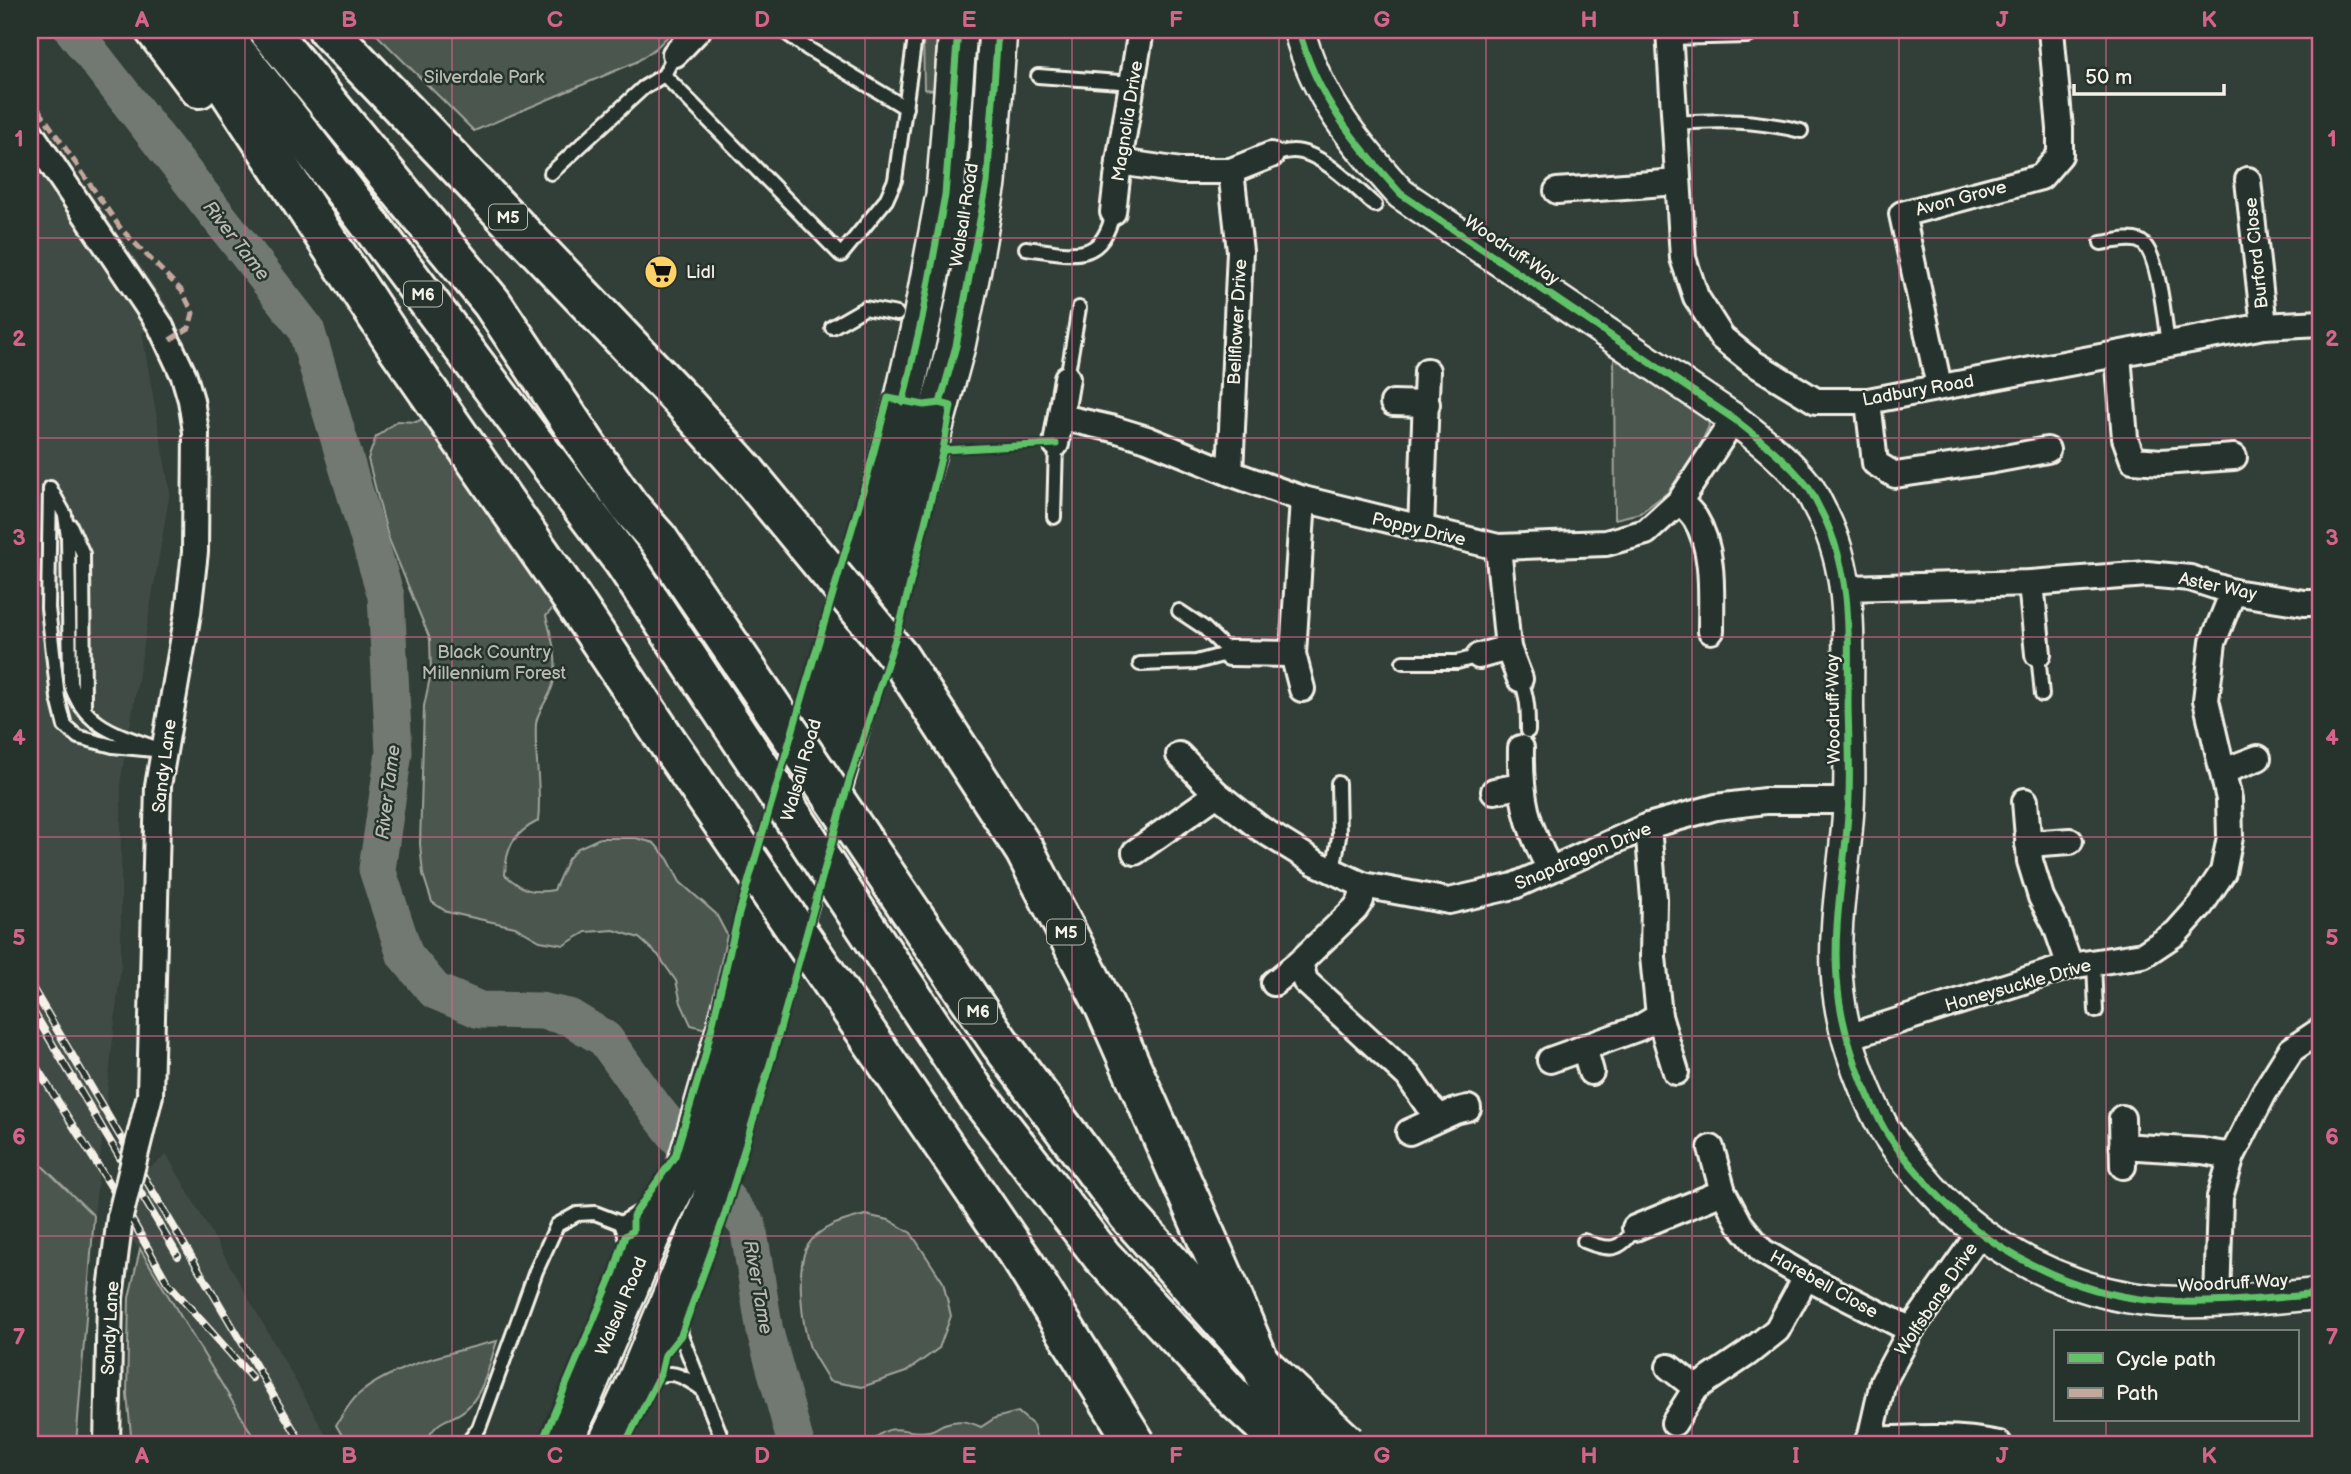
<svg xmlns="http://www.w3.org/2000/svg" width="2351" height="1474" font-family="'Balsamiq Sans',sans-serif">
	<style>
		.built { fill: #404b44 }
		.green { fill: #4c564f; stroke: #a0a49c; stroke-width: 2 }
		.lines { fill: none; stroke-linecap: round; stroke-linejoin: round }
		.river { stroke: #727972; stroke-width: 37 }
		.service-casing { stroke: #f4f1e8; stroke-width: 18 }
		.minor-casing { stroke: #f4f1e8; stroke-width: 30 }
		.tertiary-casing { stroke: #f4f1e8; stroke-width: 35 }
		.primary-casing { stroke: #f4f1e8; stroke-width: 42 }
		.motorway-casing { stroke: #f4f1e8; stroke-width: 44 }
		.service { stroke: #26332d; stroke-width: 12 }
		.minor { stroke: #26332d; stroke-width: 24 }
		.tertiary { stroke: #26332d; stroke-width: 30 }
		.primary { stroke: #26332d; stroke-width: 37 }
		.motorway { stroke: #26332d; stroke-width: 38 }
		.rail-casing { stroke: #f4f1e8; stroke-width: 8 }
		.rail { stroke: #26332d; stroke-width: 5; stroke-dasharray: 16; stroke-linecap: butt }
		.minor-bridge-casing { stroke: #f4f1e8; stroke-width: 30; stroke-linecap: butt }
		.motorway-bridge-casing { stroke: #f4f1e8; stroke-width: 44; stroke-linecap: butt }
		.minor-bridge { stroke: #26332d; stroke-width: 24 }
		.motorway-bridge { stroke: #26332d; stroke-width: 38 }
		.quiet { stroke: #c3a89e; stroke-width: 5; stroke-dasharray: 10 5; stroke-linecap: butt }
		.cycleway-casing { stroke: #26332d; stroke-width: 11 }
		.cycleway { stroke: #61c268; stroke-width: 7 }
		.grid { fill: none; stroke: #d4648c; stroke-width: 2; stroke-opacity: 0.55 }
		.labels { text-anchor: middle; stroke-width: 5; stroke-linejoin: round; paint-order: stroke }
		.shield { fill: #26332d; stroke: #b6b8b0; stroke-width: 2 }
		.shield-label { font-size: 16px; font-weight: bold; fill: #f4f1e8 }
		.park-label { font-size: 18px; fill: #b9bbb2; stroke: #26332d }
		.street-label { font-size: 18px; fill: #f4f1e8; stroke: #26332d }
		.poi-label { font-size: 18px; fill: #f4f1e8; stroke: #26332d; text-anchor: start }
		.water-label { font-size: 19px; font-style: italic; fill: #babbb3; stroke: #26332d }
		.neatline { fill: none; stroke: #d4648c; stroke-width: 2.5 }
		.grid-label { font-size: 23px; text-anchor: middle; font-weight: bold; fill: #d4648c }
	</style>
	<rect width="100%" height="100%" fill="#323e38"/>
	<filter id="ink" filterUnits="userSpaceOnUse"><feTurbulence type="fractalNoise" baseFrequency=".0143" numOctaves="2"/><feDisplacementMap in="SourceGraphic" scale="14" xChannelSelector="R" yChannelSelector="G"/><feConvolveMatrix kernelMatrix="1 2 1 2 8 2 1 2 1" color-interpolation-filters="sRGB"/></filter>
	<g filter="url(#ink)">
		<g class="built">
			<polygon points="30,106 175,316 142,333 170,492 121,778 121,964 94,1216 30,1154"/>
			<polygon points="167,1155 286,1364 331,1444 258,1444 107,1198"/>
		</g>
		<g class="green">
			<polygon points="372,30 674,30 656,48 636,62 474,131"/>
			<polygon points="923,30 937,30 934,90 924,89"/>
			<polygon points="1614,354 1707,415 1709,426 1697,452 1667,493 1640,513 1615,519"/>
			<path d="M425,418L554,607L546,616C552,640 561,665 551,690C547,701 537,712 536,724C534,757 542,788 538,821C513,834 506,847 505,875C523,890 531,894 554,890L568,859L578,848L600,838H636L654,843L668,859L680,882L716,914L727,935L706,1029L691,1025L681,1003L676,981L658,955L639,938L614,930L586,932L564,945L540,941L515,927L447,912L432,902L423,874L420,844L424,706L431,673L430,639L388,537L368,459L376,437L397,421L416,422Z"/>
			<polygon points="30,1154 94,1216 76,1444 30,1444"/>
			<path d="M865,1215L889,1220L911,1233L943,1282L951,1316L939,1348L906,1372L862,1387L829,1381C823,1370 815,1359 810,1348C802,1325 795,1266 808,1245C820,1226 845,1220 865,1215Z"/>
			<polygon points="140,1249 258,1444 132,1444 127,1395 129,1298"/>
			<path d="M497,1341C490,1362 485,1389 469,1406C452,1424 439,1413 425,1444H347L336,1425C343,1415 350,1401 359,1394C392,1366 455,1351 497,1341Z"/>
			<path d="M1018,1412L1033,1425L1038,1444H870C893,1417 903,1436 929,1431C935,1430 939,1426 944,1424C958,1419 968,1421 981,1427L995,1418Z"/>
		</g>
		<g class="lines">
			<polyline class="river" points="73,30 306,329 386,596 394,752 377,869 405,955 435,991 480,1010 541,1011 569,1017 605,1039 653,1106 748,1226 765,1332 796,1444"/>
			<defs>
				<g id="service">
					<polyline points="782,30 807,48 906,108"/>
					<polyline points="664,75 841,255 886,200 895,180 916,30"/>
					<polyline points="1038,76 1133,83"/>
					<path d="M1675,123C1721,120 1756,120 1801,131"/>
					<path d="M1271,155C1278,154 1286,151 1293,151C1321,151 1355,188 1375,205"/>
					<polyline points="551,173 643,88 664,75 675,54"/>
					<path d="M2101,243C2113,242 2128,237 2139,241C2159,248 2165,324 2168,345"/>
					<path d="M1026,248C1068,253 1102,267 1113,212"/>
					<polyline points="832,327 865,308 897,314"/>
					<polyline points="1067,378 1079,308"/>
					<path d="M50,488L65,515L68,537L70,682C84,730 123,735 164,751L113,746L78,737L65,726L58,698L48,608Z"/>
					<polyline points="1054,517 1056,444"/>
					<polyline points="70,525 83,554 84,707"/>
					<polyline points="2038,654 2042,695"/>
					<polyline points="1403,662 1457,662 1479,656"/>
					<polyline points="1140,664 1196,662 1230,653 1203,627 1179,611"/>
					<path d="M1520,679C1528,696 1528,712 1528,731"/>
					<polyline points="1333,871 1339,837 1338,783"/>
					<polyline points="2094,962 2096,1011"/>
					<polyline points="621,1223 628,1243 625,1260"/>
					<path d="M1584,1241C1609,1251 1620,1252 1635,1228"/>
					<polyline points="679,1308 681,1335 724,1444"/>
					<path d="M645,1379C672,1370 679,1373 702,1389"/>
					<polyline points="467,1444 479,1428 536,1271 557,1225 577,1214 595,1213 621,1223 655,1203"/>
				</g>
				<g id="minor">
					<polyline points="1669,30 1683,258 1696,297 1722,338 1752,362 1798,390 1816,401 1868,401 2264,326 2321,323"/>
					<polyline points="1669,32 1747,30"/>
					<polyline points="675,54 698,30"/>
					<polyline points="30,132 160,325 184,376 191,400 196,432 195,552 188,613 158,786 150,1095"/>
					<polyline points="1119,162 1181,171 1231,171 1271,155"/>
					<polyline points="2248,180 2264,326"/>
					<polyline points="1557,191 1678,182"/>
					<polyline points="1113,212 1119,162 1141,30"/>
					<polyline points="2118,355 2125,438 2133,460 2162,462 2234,457"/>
					<polyline points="1939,386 1902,214 2041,177 2060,155 2060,129 2051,30"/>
					<polyline points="1868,401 1875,463 1895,475 1989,461 2047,450"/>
					<polyline points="1393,403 1427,404"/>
					<polyline points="1061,417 1114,429 1147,439 1230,473 1303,499 1498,547 1606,543 1646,532 1680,501 1734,419"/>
					<polyline points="1056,444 1067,378"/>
					<polyline points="1230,473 1240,251 1231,171"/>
					<path d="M1680,501C1685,507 1691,512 1695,518C1715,550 1711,595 1711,631"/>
					<polyline points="1421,529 1427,371"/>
					<polyline points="1498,547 1508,648 1520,679"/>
					<polyline points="2031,583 2038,654"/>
					<polyline points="1846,588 2031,583 2147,574 2190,578 2233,592 2304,603 2321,603"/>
					<polyline points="1230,653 1293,654"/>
					<polyline points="1479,656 1508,648"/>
					<polyline points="1302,689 1293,654 1303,499"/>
					<path d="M1521,748C1520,797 1526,825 1550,869"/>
					<polyline points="1179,755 1217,794 1261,829 1316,863 1363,885 1449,901 1514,886 1648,826 1716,807 1765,801 1849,801"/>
					<polyline points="2224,771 2258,758"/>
					<polyline points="1494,791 1520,786"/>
					<polyline points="2025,801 2030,861 2041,897 2056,926 2070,966"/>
					<polyline points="1648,826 1654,899 1653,957 1659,1016 1676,1072"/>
					<polyline points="2028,844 2070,841"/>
					<polyline points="1135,852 1217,794"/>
					<polyline points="1300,962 1305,981 1408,1076 1427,1104 1440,1117"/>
					<polyline points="1274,983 1300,962 1355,909 1361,900 1363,885"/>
					<polyline points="1848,1037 2070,966 2143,955 2176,933 2201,905 2223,872 2230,837 2229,799 2206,700 2213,642 2233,592"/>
					<polyline points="1584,1047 1591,1072"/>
					<polyline points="1550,1060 1639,1028 1659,1016"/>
					<polyline points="2122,1118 2123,1166"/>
					<polyline points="1409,1132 1455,1111 1468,1108"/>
					<polyline points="2122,1146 2202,1151 2232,1156"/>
					<polyline points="1711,1148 1723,1192 1740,1224 1762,1251 1806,1277 1911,1330"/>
					<polyline points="1635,1228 1723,1192"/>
					<polyline points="2217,1302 2220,1197 2232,1156 2264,1093 2291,1050 2321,1030"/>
					<polyline points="1669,1367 1696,1388"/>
					<polyline points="1674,1423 1696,1388 1748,1353 1777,1330 1806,1277"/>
					<path d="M1868,1440C1912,1438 1956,1435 1999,1444"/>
					<polyline points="107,1444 110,1298 120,1217"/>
					<polyline points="1869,1444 1883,1382 1911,1330 1979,1234"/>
				</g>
				<path id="tertiary" d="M1299,30C1316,97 1355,143 1401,194L1734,419C1761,440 1787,460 1808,487C1814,496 1818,506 1823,515C1854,577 1848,640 1848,707C1849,747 1851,787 1847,827C1843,877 1833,928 1837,978C1840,1027 1859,1080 1881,1123C1893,1146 1914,1168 1931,1188C1988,1251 2072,1294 2157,1301C2212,1305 2267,1298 2321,1294"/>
				<g id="primary">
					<polyline points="563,1444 650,1238 685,1169 870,528 903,402 922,318 945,195 958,30"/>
					<polyline points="607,1444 636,1382 710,1203 740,1109 885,607 956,346 972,268 987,183 998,30"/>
				</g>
				<g id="motorway">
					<polyline points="155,30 199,88"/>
					<polyline points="189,30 398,348 570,596"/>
					<path d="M218,30C359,203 488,385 624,562"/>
					<polyline points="268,30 492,303 599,464 629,506 658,539"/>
					<polyline points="328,30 686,405 747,473"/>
				</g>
			</defs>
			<use href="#service" class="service-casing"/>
			<use href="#minor" class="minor-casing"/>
			<use href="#tertiary" class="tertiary-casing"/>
			<use href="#primary" class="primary-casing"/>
			<use href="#motorway" class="motorway-casing"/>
			<use href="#service" class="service"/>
			<use href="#minor" class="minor"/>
			<use href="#tertiary" class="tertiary"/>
			<use href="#primary" class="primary"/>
			<use href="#motorway" class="motorway"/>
			<defs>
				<g id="rail">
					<polyline points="30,984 302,1444"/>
					<polyline points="30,1006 178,1256"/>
					<polyline points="30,1057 132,1220 167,1282 252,1378"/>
				</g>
			</defs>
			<use href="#rail" class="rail-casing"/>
			<use href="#rail" class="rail"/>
			<defs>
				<polyline id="minor-bridge" points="120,1217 150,1095"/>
				<g id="motorway-bridge">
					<polyline points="747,473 899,657 1025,851 1105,1007 1227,1284 1294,1444"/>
					<polyline points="658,539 1000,1043 1128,1215 1254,1357 1347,1444"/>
					<polyline points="624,562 978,1096 1102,1256 1235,1399 1284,1444"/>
					<polyline points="570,596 662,734 1024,1263 1136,1444"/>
				</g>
			</defs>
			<use href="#minor-bridge" class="minor-bridge-casing"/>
			<use href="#motorway-bridge" class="motorway-bridge-casing"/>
			<use href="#minor-bridge" class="minor-bridge"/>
			<use href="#motorway-bridge" class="motorway-bridge"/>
			<polyline class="quiet" points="30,97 121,229 182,291 193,313 189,328 168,341"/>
			<defs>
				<g id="cycleway">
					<path d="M1299,30C1316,97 1355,143 1401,194L1734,419C1761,440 1787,460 1808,487C1814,496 1818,506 1823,515C1854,577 1848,640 1848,707C1849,747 1851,787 1847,827C1843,877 1833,928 1837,978C1840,1027 1859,1080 1881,1123C1893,1146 1914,1168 1931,1188C1988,1251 2072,1294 2157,1301C2212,1305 2267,1298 2321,1294"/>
					<polyline points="903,402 922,318 945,195 958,30"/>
					<polyline points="940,403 956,346 987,183 998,30"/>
					<polyline points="943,450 1056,444"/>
					<polyline points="541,1444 614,1272 625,1236 633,1231 633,1216 675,1156 704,1060 738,917 868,474 888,398 924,405 940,403 951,406 943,450 900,624 849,781 773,1054 723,1220 681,1335 665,1355 661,1373 625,1444"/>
				</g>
			</defs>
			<use href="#cycleway" class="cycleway-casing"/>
			<use href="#cycleway" class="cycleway"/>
		</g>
	</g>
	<path class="grid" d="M245,30V1444M452,30V1444M659,30V1444M865,30V1444M1072,30V1444M1279,30V1444M1486,30V1444M1692,30V1444M1899,30V1444M2106,30V1332M30,238H2321M30,438H2321M30,637H2321M30,837H2321M30,1036H2321M30,1236H2321M2106,1420V1444"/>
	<defs>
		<symbol id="supermarket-disc" viewBox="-11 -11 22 22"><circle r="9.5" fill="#ffd166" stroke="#26332d"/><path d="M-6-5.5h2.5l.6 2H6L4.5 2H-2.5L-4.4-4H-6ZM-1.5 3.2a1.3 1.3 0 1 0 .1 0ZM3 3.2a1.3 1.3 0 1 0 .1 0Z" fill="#111"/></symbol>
	</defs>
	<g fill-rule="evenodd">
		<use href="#supermarket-disc" x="642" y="253" width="38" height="38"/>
	</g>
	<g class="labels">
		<g class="shield">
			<rect x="489" y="204.5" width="38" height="25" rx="5"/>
			<rect x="404" y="281.5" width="38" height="25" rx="5"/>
			<rect x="1047" y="919.5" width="38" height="25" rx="5"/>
			<rect x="959" y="998.5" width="38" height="25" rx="5"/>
		</g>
		<g class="shield-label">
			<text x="508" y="223">M5</text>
			<text x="423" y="300">M6</text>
			<text x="1066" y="938">M5</text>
			<text x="978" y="1017">M6</text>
		</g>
		<g class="park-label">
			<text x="484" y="83">Silverdale Park</text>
			<text x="494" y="658">Black Country<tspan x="494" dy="21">Millennium Forest</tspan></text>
		</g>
		<g class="street-label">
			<text transform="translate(1127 121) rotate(-81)" y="6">Magnolia Drive</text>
			<text transform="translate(1961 198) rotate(-15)" y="6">Avon Grove</text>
			<text transform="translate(964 215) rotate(-81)" y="6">Walsall Road</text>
			<text transform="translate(1512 250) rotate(34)" y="6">Woodruff Way</text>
			<text transform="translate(2256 253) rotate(-96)" y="6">Burford Close</text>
			<text transform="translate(1237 322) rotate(-87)" y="6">Bellflower Drive</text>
			<text transform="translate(1918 390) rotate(-10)" y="6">Ladbury Road</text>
			<text transform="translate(1419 529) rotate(13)" y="6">Poppy Drive</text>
			<text transform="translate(2218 586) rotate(12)" y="6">Aster Way</text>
			<text transform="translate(1833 709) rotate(-91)" y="6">Woodruff Way</text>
			<text transform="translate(164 766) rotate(-83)" y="6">Sandy Lane</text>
			<text transform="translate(801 770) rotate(-74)" y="6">Walsall Road</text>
			<text transform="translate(1583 856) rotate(-23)" y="6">Snapdragon Drive</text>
			<text transform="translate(2018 985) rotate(-16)" y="6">Honeysuckle Drive</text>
			<text transform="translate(2233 1283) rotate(-3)" y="6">Woodruff Way</text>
			<text transform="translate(1824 1284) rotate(29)" y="6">Harebell Close</text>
			<text transform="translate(1936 1299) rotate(-56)" y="6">Wolfsbane Drive</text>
			<text transform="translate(621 1306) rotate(-67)" y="6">Walsall Road</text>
			<text transform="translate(110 1328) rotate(-87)" y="6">Sandy Lane</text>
		</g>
		<g class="poi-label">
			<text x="686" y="278">Lidl</text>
		</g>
		<g class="water-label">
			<text transform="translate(237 240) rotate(52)" y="7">River Tame</text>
			<text transform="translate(387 792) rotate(-83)" y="7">River Tame</text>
			<text transform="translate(759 1287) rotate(80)" y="7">River Tame</text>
		</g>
	</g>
	<rect width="2351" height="1474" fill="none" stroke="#26332d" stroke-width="77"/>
	<rect x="2054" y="1330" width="245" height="91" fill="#26332d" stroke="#787f78" stroke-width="2"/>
	<rect x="2068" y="1353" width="35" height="10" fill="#61c268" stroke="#787f78" stroke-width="2"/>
	<text x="2116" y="1366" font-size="21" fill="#f4f1e8">Cycle path</text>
	<rect x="2068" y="1388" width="35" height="10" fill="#c3a89e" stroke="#787f78" stroke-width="2"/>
	<text x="2116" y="1400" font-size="21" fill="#f4f1e8">Path</text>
	<path d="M2074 84v10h150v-10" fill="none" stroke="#f4f1e8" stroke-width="3.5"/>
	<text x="2085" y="84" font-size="21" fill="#f4f1e8" stroke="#26332d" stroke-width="5" paint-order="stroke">50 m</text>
	<rect x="38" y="38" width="2274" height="1398" class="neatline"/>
	<g class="grid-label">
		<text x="142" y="27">A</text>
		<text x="349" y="27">B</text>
		<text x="555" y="27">C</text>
		<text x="762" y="27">D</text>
		<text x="969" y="27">E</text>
		<text x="1176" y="27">F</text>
		<text x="1382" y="27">G</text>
		<text x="1589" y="27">H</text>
		<text x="1796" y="27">I</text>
		<text x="2002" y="27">J</text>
		<text x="2209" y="27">K</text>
		<text x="19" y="146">1</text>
		<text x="2332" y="146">1</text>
		<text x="19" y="346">2</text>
		<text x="2332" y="346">2</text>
		<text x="19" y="545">3</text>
		<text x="2332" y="545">3</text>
		<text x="19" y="745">4</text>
		<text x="2332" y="745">4</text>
		<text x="19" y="945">5</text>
		<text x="2332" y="945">5</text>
		<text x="19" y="1144">6</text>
		<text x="2332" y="1144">6</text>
		<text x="19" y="1344">7</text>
		<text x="2332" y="1344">7</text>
		<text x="142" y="1463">A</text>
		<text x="349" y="1463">B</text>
		<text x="555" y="1463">C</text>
		<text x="762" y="1463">D</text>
		<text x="969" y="1463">E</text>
		<text x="1176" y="1463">F</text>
		<text x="1382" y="1463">G</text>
		<text x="1589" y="1463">H</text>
		<text x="1796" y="1463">I</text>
		<text x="2002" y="1463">J</text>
		<text x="2209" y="1463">K</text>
	</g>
</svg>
